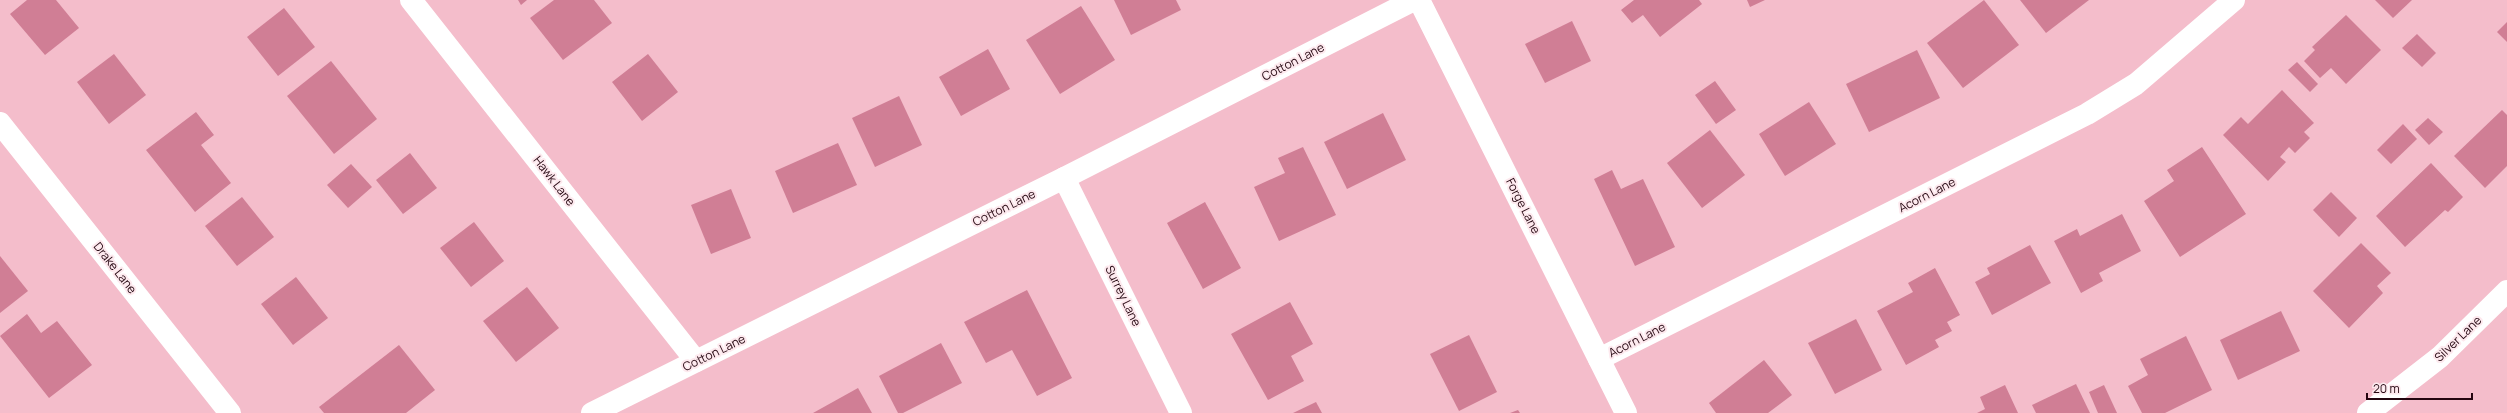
<svg xmlns="http://www.w3.org/2000/svg" width="2507" height="413" font-family="Manrope,sans-serif">
	<style>
		.building { fill: #d07e95 }
		.lines { fill: none; stroke-linecap: round; stroke-linejoin: round }
		.minor { stroke: #fff; stroke-width: 22 }
		.labels { text-anchor: middle; stroke-width: 4; stroke-linejoin: round; paint-order: stroke }
		.street-label { font-size: 12px; fill: #23050f; stroke: #fde9ee }
	</style>
	<rect width="100%" height="100%" fill="#f4bdcb"/>
	<g class="building">
		<polygon points="27,0 56,0 79,28 45,55 10,14"/>
		<polygon points="518,0 527,0 521,5"/>
		<polygon points="554,0 594,0 612,23 563,60 530,18"/>
		<polygon points="1114,0 1176,0 1181,10 1131,35"/>
		<polygon points="1634,0 1699,0 1702,4 1660,37 1643,15 1632,23 1621,10"/>
		<polygon points="1747,0 1765,0 1750,7"/>
		<polygon points="1984,0 2019,45 1963,88 1927,43"/>
		<polygon points="2020,0 2089,0 2046,33"/>
		<polygon points="2375,0 2412,0 2393,18"/>
		<polygon points="1081,6 1115,60 1060,94 1026,40"/>
		<polygon points="284,8 315,47 278,76 247,37"/>
		<polygon points="2346,15 2381,50 2346,84 2331,68 2320,78 2304,61 2315,50 2312,47"/>
		<polygon points="1572,21 1591,61 1545,83 1525,44"/>
		<polygon points="2507,22 2507,42 2497,32"/>
		<polygon points="2417,34 2436,53 2422,67 2402,48"/>
		<polygon points="988,49 1010,89 961,116 939,77"/>
		<polygon points="1917,50 1940,98 1869,132 1846,84"/>
		<polygon points="114,54 146,95 109,124 77,82"/>
		<polygon points="648,54 678,92 642,121 612,82"/>
		<polygon points="331,61 377,119 334,154 287,96"/>
		<polygon points="2297,62 2318,84 2310,92 2288,70"/>
		<polygon points="1715,81 1736,110 1716,124 1695,95"/>
		<polygon points="2282,90 2314,123 2304,132 2310,138 2295,153 2289,147 2280,157 2286,162 2268,181 2223,135 2241,117 2248,124"/>
		<polygon points="899,96 922,145 875,167 852,118"/>
		<polygon points="1809,102 1836,144 1785,176 1759,134"/>
		<polygon points="2502,110 2507,115 2507,166 2485,188 2454,156"/>
		<polygon points="196,112 214,135 201,145 231,183 195,212 146,150"/>
		<polygon points="1383,113 1406,160 1347,189 1324,142"/>
		<polygon points="2428,118 2443,132 2429,145 2415,130"/>
		<polygon points="2403,124 2417,139 2391,164 2377,150"/>
		<polygon points="1710,130 1745,175 1702,208 1667,163"/>
		<polygon points="838,143 857,185 793,213 775,171"/>
		<polygon points="1303,147 1336,215 1279,241 1254,187 1285,173 1278,158"/>
		<polygon points="2202,147 2246,214 2180,257 2144,201 2174,181 2167,170"/>
		<polygon points="410,153 437,188 403,214 376,180"/>
		<polygon points="2431,163 2463,197 2448,212 2445,210 2405,247 2376,216"/>
		<polygon points="351,164 372,187 348,208 327,185"/>
		<polygon points="1612,170 1621,189 1643,179 1675,247 1635,266 1594,179"/>
		<polygon points="731,189 751,238 711,254 691,205"/>
		<polygon points="2331,192 2357,218 2339,237 2313,210"/>
		<polygon points="242,197 274,237 237,266 205,226"/>
		<polygon points="1205,202 1241,268 1203,289 1167,223"/>
		<polygon points="2122,214 2141,251 2099,273 2103,281 2081,293 2054,241 2077,229 2080,236"/>
		<polygon points="474,222 504,261 471,287 440,248"/>
		<polygon points="2361,243 2391,273 2377,286 2383,293 2349,328 2313,291"/>
		<polygon points="2030,245 2051,283 1992,315 1975,282 1990,274 1987,268"/>
		<polygon points="0,256 28,291 0,313"/>
		<polygon points="1935,268 1960,315 1947,322 1952,331 1935,340 1939,347 1906,365 1877,311 1913,292 1908,283"/>
		<polygon points="296,277 328,318 293,345 261,304"/>
		<polygon points="527,287 559,328 516,362 483,321"/>
		<polygon points="1027,290 1072,378 1037,396 1012,350 986,363 964,322"/>
		<polygon points="1290,302 1313,344 1291,356 1304,381 1268,400 1231,334"/>
		<polygon points="2281,311 2300,351 2238,380 2220,340"/>
		<polygon points="27,314 41,333 57,321 92,365 49,398 0,336"/>
		<polygon points="1856,319 1882,370 1835,394 1808,343"/>
		<polygon points="1469,335 1497,392 1459,411 1430,354"/>
		<polygon points="2186,336 2212,390 2165,413 2142,413 2128,386 2148,375 2140,359"/>
		<polygon points="941,343 962,383 903,413 898,413 879,376"/>
		<polygon points="399,345 435,390 406,413 324,413 319,407"/>
		<polygon points="1764,360 1792,395 1768,413 1716,413 1709,403"/>
		<polygon points="2076,384 2090,413 2036,413 2032,405"/>
		<polygon points="2005,385 2018,413 1977,413 1985,409 1980,397"/>
		<polygon points="2104,385 2117,413 2098,413 2089,392"/>
		<polygon points="858,388 872,413 813,413"/>
		<polygon points="1316,402 1322,413 1293,413"/>
		<polygon points="1518,410 1520,413 1510,413"/>
	</g>
	<g class="lines">
		<g class="minor">
			<polyline points="411,0 696,361"/>
			<polyline points="1419,0 1626,413"/>
			<polyline points="0,123 230,413"/>
			<polyline points="1064,178 1181,413"/>
			<polyline points="1599,359 2087,114 2136,84 2234,0"/>
			<polyline points="592,413 1064,178 1414,0"/>
			<polyline points="2368,413 2440,357 2507,291"/>
		</g>
	</g>
	<g class="labels">
		<g class="street-label">
			<text transform="translate(1293 62) rotate(-27)" y="4">Cotton Lane</text>
			<text transform="translate(554 181) rotate(52)" y="4">Hawk Lane</text>
			<text transform="translate(1927 195) rotate(-27)" y="4">Acorn Lane</text>
			<text transform="translate(1523 206) rotate(63)" y="4">Forge Lane</text>
			<text transform="translate(1004 208) rotate(-26)" y="4">Cotton Lane</text>
			<text transform="translate(115 268) rotate(52)" y="4">Drake Lane</text>
			<text transform="translate(1123 296) rotate(64)" y="4">Surrey Lane</text>
			<text transform="translate(2458 339) rotate(-44)" y="4">Silver Lane</text>
			<text transform="translate(1637 340) rotate(-27)" y="4">Acorn Lane</text>
			<text transform="translate(714 353) rotate(-26)" y="4">Cotton Lane</text>
		</g>
	</g>
	<path d="M2367 393v6h105v-6" fill="none" stroke="#23050f" stroke-width="2"/>
	<text x="2373" y="393" font-size="12" fill="#23050f" stroke="#fde9ee" stroke-width="3" paint-order="stroke">20 m</text>
</svg>
